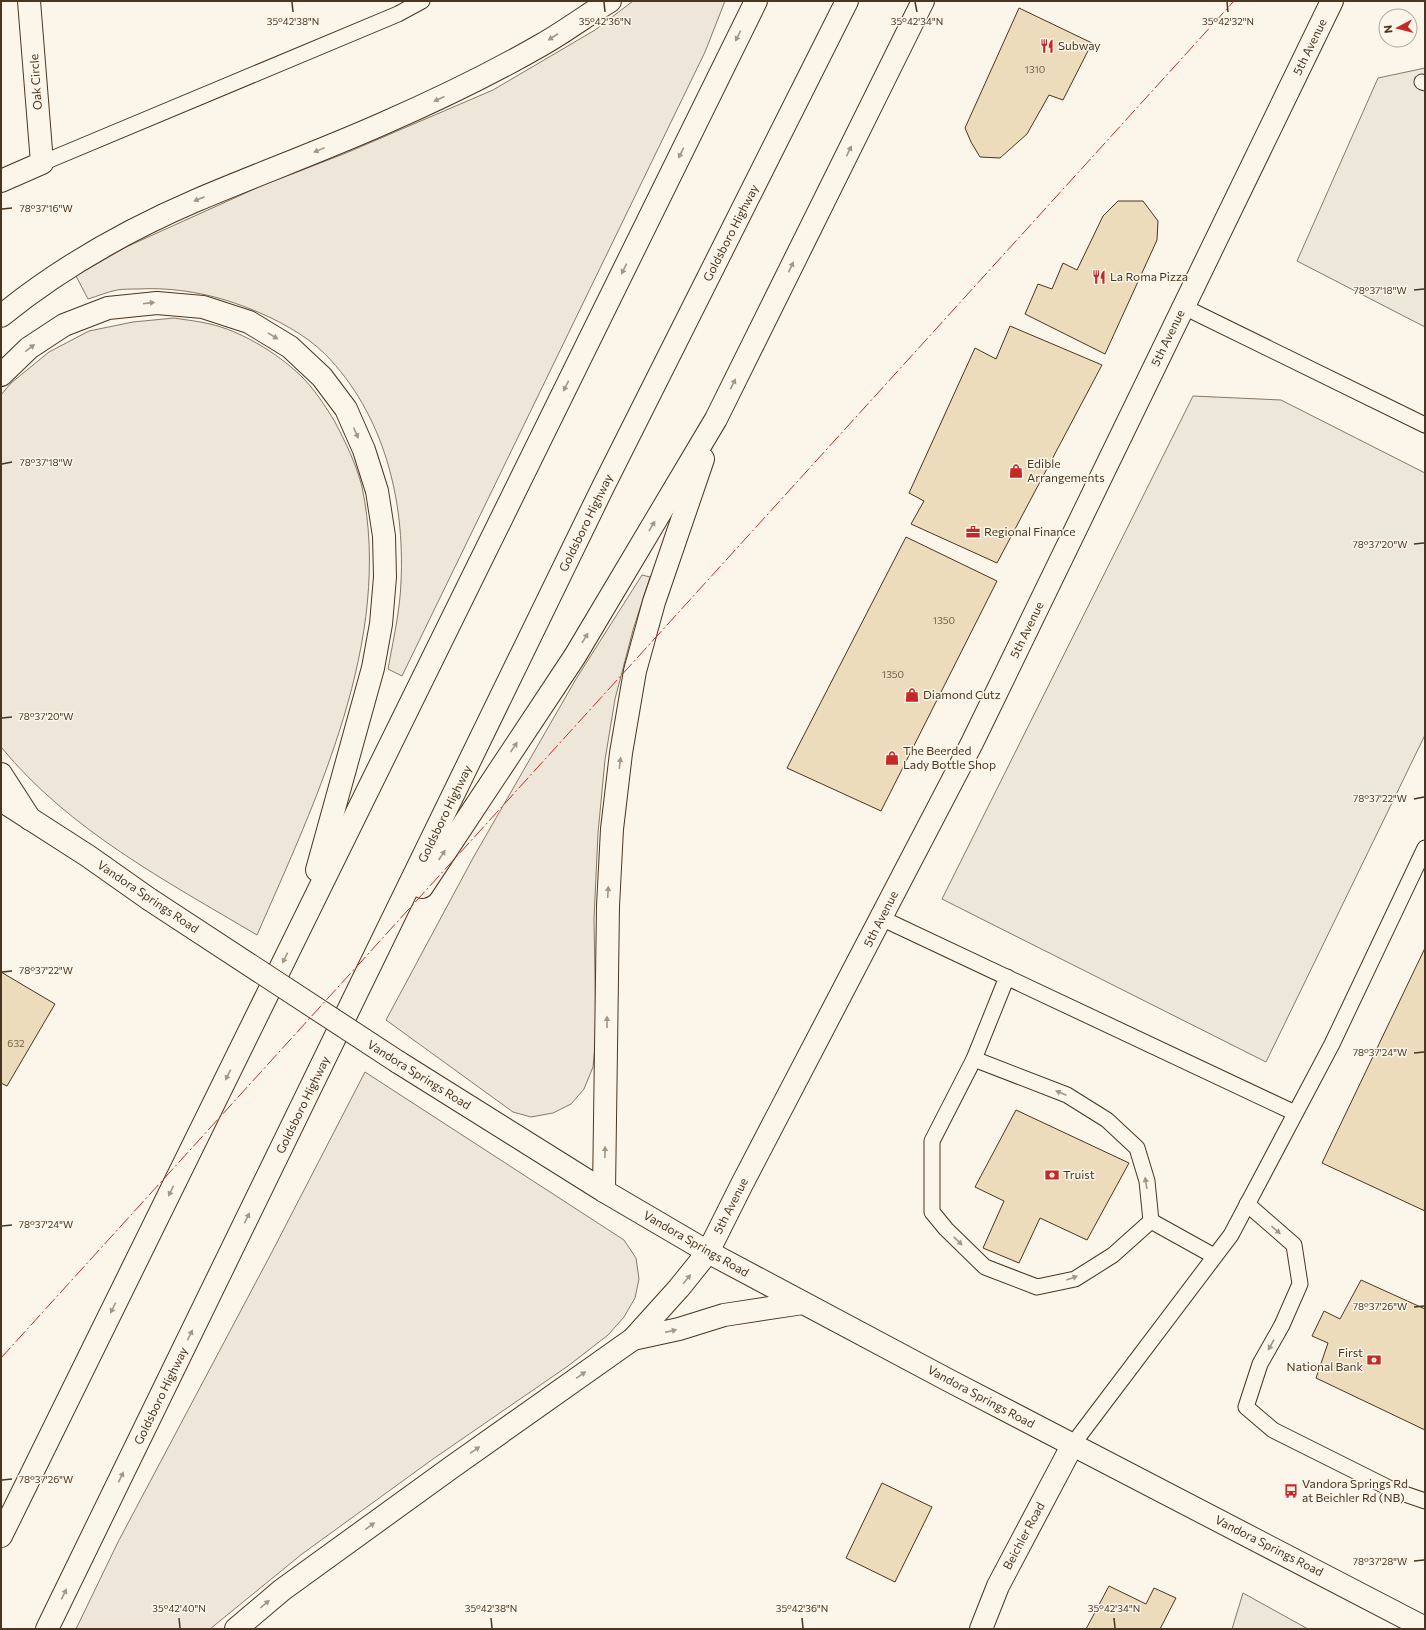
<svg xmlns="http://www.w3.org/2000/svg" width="1426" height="1630" font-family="Commissioner,sans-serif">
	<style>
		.green { fill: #ede6d9; stroke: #887966 }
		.parking { fill: #ede7d9; stroke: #887966 }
		.building { fill: #ecdcbc; stroke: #4a3520 }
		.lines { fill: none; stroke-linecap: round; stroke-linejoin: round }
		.service-casing { stroke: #4a3520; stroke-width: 17 }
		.minor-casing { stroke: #4a3520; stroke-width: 24 }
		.tertiary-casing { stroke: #4a3520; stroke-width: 24 }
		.primary-casing { stroke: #4a3520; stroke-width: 24 }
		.service { stroke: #fbf6e9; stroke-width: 15 }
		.minor { stroke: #fbf6e9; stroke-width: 22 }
		.tertiary { stroke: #fbf6e9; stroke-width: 22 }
		.primary { stroke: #fbf6e9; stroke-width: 22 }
		.tertiary-bridge-casing { stroke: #4a3520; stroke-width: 24; stroke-linecap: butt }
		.tertiary-bridge { stroke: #fbf6e9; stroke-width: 22 }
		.power { stroke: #c62828; stroke-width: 1; stroke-dasharray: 14 3 2 3; stroke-linecap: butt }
		.oneway { fill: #a29684 }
		.ticks { fill: none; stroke: #4a3520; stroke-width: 1.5 }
		.labels { text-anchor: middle; stroke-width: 3; stroke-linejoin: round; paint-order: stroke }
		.number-label { font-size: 10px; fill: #725f47 }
		.poi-label { font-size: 12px; fill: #4a3520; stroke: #fbf6e9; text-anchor: start }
		.street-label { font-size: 12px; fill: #4a3520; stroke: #fbf6e9 }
		.ticks-label { font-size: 10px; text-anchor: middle; fill: #4a3520; stroke: #fbf6e9; stroke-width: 3; stroke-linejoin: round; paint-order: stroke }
	</style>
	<rect width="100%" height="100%" fill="#fbf6e9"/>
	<g class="green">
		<path d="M633,1H725L705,52L402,676L388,669C393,641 400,611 401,582C405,500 384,414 325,354C305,334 274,318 248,308C213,294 175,287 138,289C131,289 124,289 117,290C107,292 98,296 88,299L76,276L126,247L261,186L346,153L493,90L595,30Z"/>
		<path d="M174,318C186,320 198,321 210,324C241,331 277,353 300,375C313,387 326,407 335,422C345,441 357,466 362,487C394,639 316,800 257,935C166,881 69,830 1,747V395L11,383L49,352L89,331L133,322Z"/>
		<polygon points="642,575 650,577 633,630 615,699 605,760 598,833 594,919 596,1035 593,1067 584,1089 571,1104 553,1113 531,1117 513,1112 386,1020 473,858 576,679"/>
		<polygon points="365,1072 624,1240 636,1258 639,1279 635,1298 624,1317 608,1335 568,1366 433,1459 302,1554 210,1629 76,1629 118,1542 273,1250"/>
	</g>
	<g class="parking">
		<polygon points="1425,68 1425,327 1297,261 1378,78"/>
		<polygon points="1193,396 1281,400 1425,473 1425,735 1266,1062 942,899"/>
		<polygon points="1243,1593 1308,1629 1232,1629"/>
	</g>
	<g class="building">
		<polygon points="1019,8 1092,43 1063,100 1049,95 1027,134 1000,158 980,157 971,142 965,128"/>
		<polygon points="1118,201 1143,201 1158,221 1157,240 1105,354 1025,314 1038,284 1052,289 1063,263 1077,270 1103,216"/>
		<polygon points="1010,326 1102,365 997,563 911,524 924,501 909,493 975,348 996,359"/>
		<polygon points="906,537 997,581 881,811 787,768"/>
		<polygon points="1425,948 1425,1211 1322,1163"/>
		<polygon points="1,972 55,1004 7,1086 1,1083"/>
		<polygon points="1016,1110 1129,1163 1087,1240 1040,1218 1019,1263 983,1248 1004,1201 975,1187"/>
		<polygon points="1361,1280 1425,1309 1425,1430 1316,1378 1328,1343 1312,1336 1324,1311 1340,1319"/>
		<polygon points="882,1483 932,1507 895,1582 846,1558"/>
		<polygon points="1109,1586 1146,1604 1154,1588 1176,1598 1160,1629 1086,1629"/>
	</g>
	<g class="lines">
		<defs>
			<g id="service">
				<polyline points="1422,82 1425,83"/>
				<polyline points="42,163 398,14 422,1"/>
				<polyline points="1184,307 1425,425"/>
				<polyline points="881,918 1295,1113"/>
				<polyline points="1007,977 974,1059 932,1141 932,1212 946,1229 985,1267 1037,1287 1075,1279 1113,1255 1151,1221"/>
				<polyline points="974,1059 1067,1095 1107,1120 1137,1148 1147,1181 1151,1221"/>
				<polyline points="1247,1204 1294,1245 1300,1284 1282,1325 1260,1364 1246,1407 1273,1430 1393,1490 1425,1501"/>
				<polyline points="1151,1221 1214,1256"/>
				<polyline points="1073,1444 1231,1235 1332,1044 1425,848"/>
			</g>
			<g id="minor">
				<polyline points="1,181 42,163 29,1"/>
				<polyline points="981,1629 998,1586 1073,1444"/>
			</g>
			<g id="tertiary">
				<polyline points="1,800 88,856 149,899"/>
				<polyline points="398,1062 604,1191 708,1252 948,1380 1425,1628"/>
				<polyline points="708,1252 742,1184 972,743 1332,1"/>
			</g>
			<g id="primary">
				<path d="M1,316C60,268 127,230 197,200C258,174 321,151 382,124C437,100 491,74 543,44C566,31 587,15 610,1"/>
				<polyline points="1,375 29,348 64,325 108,308 157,303 203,307 249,322 290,347 322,377 346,409 364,450 377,491 384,536 385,577 381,624 373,668 317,870"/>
				<polyline points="1,774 30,819"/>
				<polyline points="422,887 575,656 716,419 923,1"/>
				<polyline points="604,1191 608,906 612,829 621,753 635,671 654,602 703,459"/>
				<polyline points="633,1339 679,1329 724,1315 803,1303"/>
				<polyline points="1,1536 756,1"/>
				<polyline points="47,1629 602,489 847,1"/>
				<polyline points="236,1629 282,1590 452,1467 633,1339 679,1288 708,1252"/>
			</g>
		</defs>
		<use href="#service" class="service-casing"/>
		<use href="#minor" class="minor-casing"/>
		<use href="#tertiary" class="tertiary-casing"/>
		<use href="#primary" class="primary-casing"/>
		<use href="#service" class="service"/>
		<use href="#minor" class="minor"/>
		<use href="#tertiary" class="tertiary"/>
		<use href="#primary" class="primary"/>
		<defs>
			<polyline id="tertiary-bridge" points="149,899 398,1062"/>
		</defs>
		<use href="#tertiary-bridge" class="tertiary-bridge-casing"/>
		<use href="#tertiary-bridge" class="tertiary-bridge"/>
		<polyline class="power" points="1,1358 1234,1"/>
	</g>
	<defs><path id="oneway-solid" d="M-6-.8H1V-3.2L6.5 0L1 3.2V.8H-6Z"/></defs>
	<g class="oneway">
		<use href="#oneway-solid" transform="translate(738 36) rotate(116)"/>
		<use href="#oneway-solid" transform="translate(553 37) rotate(147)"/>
		<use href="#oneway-solid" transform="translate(439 99) rotate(156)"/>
		<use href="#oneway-solid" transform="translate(319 150) rotate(158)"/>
		<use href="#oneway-solid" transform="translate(849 151) rotate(-64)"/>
		<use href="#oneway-solid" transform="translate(681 153) rotate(116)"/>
		<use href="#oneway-solid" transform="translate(199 199) rotate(157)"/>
		<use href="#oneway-solid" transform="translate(791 267) rotate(-64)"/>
		<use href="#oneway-solid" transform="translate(624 269) rotate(116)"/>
		<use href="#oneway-solid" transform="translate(149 303) rotate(-7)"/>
		<use href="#oneway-solid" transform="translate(273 336) rotate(32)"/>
		<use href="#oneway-solid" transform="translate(30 348) rotate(-38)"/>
		<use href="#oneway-solid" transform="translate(733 384) rotate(-64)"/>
		<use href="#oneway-solid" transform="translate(566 386) rotate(116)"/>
		<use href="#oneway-solid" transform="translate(356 433) rotate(66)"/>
		<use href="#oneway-solid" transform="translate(652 526) rotate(-59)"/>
		<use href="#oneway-solid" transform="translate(585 638) rotate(-59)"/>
		<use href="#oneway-solid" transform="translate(514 747) rotate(-56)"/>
		<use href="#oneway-solid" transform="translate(620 763) rotate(-83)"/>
		<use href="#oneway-solid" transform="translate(442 855) rotate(-56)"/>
		<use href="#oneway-solid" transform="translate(608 892) rotate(-87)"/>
		<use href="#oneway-solid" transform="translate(285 958) rotate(116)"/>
		<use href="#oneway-solid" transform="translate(607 1022) rotate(-90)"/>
		<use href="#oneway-solid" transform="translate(228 1075) rotate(116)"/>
		<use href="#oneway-solid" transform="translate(1061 1093) rotate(-157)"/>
		<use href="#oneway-solid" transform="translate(605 1152) rotate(-89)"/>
		<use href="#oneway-solid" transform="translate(1146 1183) rotate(-99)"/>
		<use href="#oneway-solid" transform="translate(171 1191) rotate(116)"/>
		<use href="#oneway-solid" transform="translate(247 1218) rotate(-64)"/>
		<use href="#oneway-solid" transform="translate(1276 1230) rotate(41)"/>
		<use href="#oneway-solid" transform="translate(958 1241) rotate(44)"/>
		<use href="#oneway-solid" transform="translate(1072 1278) rotate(-20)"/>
		<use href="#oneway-solid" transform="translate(687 1279) rotate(-51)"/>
		<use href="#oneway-solid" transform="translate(113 1308) rotate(116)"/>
		<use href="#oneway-solid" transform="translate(671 1331) rotate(-13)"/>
		<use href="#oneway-solid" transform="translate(190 1335) rotate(-64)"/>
		<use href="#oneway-solid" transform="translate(1271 1345) rotate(119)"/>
		<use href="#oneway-solid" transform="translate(581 1375) rotate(-35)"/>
		<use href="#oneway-solid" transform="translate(475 1450) rotate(-35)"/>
		<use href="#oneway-solid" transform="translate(121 1477) rotate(-64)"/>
		<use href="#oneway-solid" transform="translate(370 1526) rotate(-36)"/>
		<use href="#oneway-solid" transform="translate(64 1594) rotate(-64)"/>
		<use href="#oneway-solid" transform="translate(265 1604) rotate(-40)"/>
	</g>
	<path class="ticks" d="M292,2L293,12M604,2L605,12M915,2L917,12M1227,2L1228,12M2,209L12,208M1414,290L1424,289M2,464L12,462M1414,544L1424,543M2,718L12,717M1414,799L1424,797M2,972L12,971M1414,1053L1424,1052M2,1226L12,1225M1414,1307L1424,1306M2,1480L12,1479M1414,1561L1424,1560M179,1618L180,1628M491,1618L492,1628M802,1618L803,1628M1114,1618L1115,1628"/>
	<defs>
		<symbol id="restaurant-bare" viewBox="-9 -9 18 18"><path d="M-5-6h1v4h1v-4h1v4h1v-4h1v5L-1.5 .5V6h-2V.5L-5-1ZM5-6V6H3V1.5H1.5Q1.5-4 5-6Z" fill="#c62828" stroke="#fbf6e9" stroke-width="2.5" paint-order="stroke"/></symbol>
		<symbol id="shop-bare" viewBox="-9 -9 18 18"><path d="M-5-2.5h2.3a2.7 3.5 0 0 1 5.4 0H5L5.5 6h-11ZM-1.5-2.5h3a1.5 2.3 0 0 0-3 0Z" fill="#c62828" stroke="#fbf6e9" stroke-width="2.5" paint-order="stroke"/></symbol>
		<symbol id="office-bare" viewBox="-9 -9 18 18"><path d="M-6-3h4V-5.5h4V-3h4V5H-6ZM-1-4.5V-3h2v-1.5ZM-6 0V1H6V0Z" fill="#c62828" stroke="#fbf6e9" stroke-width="2.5" paint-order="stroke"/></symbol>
		<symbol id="bank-bare" viewBox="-9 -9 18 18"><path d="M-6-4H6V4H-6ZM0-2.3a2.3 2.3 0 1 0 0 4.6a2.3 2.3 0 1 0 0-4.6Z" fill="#c62828" stroke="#fbf6e9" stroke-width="2.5" paint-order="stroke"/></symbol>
		<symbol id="bus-bare" viewBox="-9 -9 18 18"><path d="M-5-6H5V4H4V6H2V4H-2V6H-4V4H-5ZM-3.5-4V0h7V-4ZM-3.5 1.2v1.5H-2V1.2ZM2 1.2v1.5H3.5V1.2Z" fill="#c62828" stroke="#fbf6e9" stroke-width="2.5" paint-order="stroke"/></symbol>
	</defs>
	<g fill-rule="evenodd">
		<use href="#restaurant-bare" x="1037" y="36" width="20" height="20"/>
		<use href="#restaurant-bare" x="1089" y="267" width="20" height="20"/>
		<use href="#shop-bare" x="1006" y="461" width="20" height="20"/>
		<use href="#office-bare" x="963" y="522" width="20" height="20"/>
		<use href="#shop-bare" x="902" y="685" width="20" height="20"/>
		<use href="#shop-bare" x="882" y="748" width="20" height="20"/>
		<use href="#bank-bare" x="1042" y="1165" width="20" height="20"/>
		<use href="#bank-bare" x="1364" y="1350" width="20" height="20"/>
		<use href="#bus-bare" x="1281" y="1481" width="20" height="20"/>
	</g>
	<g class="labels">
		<g class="number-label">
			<text x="1035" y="73">1310</text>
			<text x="944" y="624">1350</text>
			<text x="893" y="678">1350</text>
			<text x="16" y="1047">632</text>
		</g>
		<g class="poi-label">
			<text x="1058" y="50">Subway</text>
			<text x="1110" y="281">La Roma Pizza</text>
			<text x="1027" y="468">Edible<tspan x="1027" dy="14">Arrangements</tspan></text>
			<text x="984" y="536">Regional Finance</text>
			<text x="923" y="699">Diamond Cutz</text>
			<text x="903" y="755">The Beerded<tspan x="903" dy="14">Lady Bottle Shop</tspan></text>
			<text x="1063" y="1179">Truist</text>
			<text x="1363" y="1357" text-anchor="end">First<tspan x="1363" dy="14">National Bank</tspan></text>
			<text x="1302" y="1488">Vandora Springs Rd<tspan x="1302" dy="14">at Beichler Rd (NB)</tspan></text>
		</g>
		<g class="street-label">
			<text transform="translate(1310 47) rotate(-64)" y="4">5th Avenue</text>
			<text transform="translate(36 82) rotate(-94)" y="4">Oak Circle</text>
			<text transform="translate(731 233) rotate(-63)" y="4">Goldsboro Highway</text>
			<text transform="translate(1168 338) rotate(-64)" y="4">5th Avenue</text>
			<text transform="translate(586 523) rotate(-64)" y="4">Goldsboro Highway</text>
			<text transform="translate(1027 630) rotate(-64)" y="4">5th Avenue</text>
			<text transform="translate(445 814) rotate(-64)" y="4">Goldsboro Highway</text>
			<text transform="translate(148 897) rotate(34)" y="4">Vandora Springs Road</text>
			<text transform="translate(881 919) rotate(-63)" y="4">5th Avenue</text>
			<text transform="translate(419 1075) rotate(32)" y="4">Vandora Springs Road</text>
			<text transform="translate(303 1105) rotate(-64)" y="4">Goldsboro Highway</text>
			<text transform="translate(731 1206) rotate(-63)" y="4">5th Avenue</text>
			<text transform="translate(696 1244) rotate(30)" y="4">Vandora Springs Road</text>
			<text transform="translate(161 1396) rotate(-64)" y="4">Goldsboro Highway</text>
			<text transform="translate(981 1397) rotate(28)" y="4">Vandora Springs Road</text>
			<text transform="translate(1024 1536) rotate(-62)" y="4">Beichler Road</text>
			<text transform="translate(1269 1546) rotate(27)" y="4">Vandora Springs Road</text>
		</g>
	</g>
	<g class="ticks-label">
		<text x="293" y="25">35°42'38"N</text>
		<text x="605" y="25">35°42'36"N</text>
		<text x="917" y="25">35°42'34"N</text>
		<text x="1228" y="25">35°42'32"N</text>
		<text x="46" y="212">78°37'16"W</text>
		<text x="1380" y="294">78°37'18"W</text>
		<text x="46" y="466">78°37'18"W</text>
		<text x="1380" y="548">78°37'20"W</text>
		<text x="46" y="720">78°37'20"W</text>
		<text x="1380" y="802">78°37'22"W</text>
		<text x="46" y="974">78°37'22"W</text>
		<text x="1380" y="1056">78°37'24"W</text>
		<text x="46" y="1228">78°37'24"W</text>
		<text x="1380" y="1310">78°37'26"W</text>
		<text x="46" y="1483">78°37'26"W</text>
		<text x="1380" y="1565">78°37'28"W</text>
		<text x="179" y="1612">35°42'40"N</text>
		<text x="491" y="1612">35°42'38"N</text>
		<text x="802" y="1612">35°42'36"N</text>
		<text x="1114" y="1612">35°42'34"N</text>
	</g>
	<rect width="1426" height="1630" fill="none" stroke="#4a3520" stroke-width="4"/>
	<g transform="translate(1398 28) rotate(263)"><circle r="19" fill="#fbf6e9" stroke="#b4a999"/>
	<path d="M0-3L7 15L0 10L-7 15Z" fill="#c62828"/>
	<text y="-6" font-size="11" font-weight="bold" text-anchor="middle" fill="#4a3520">N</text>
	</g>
</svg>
